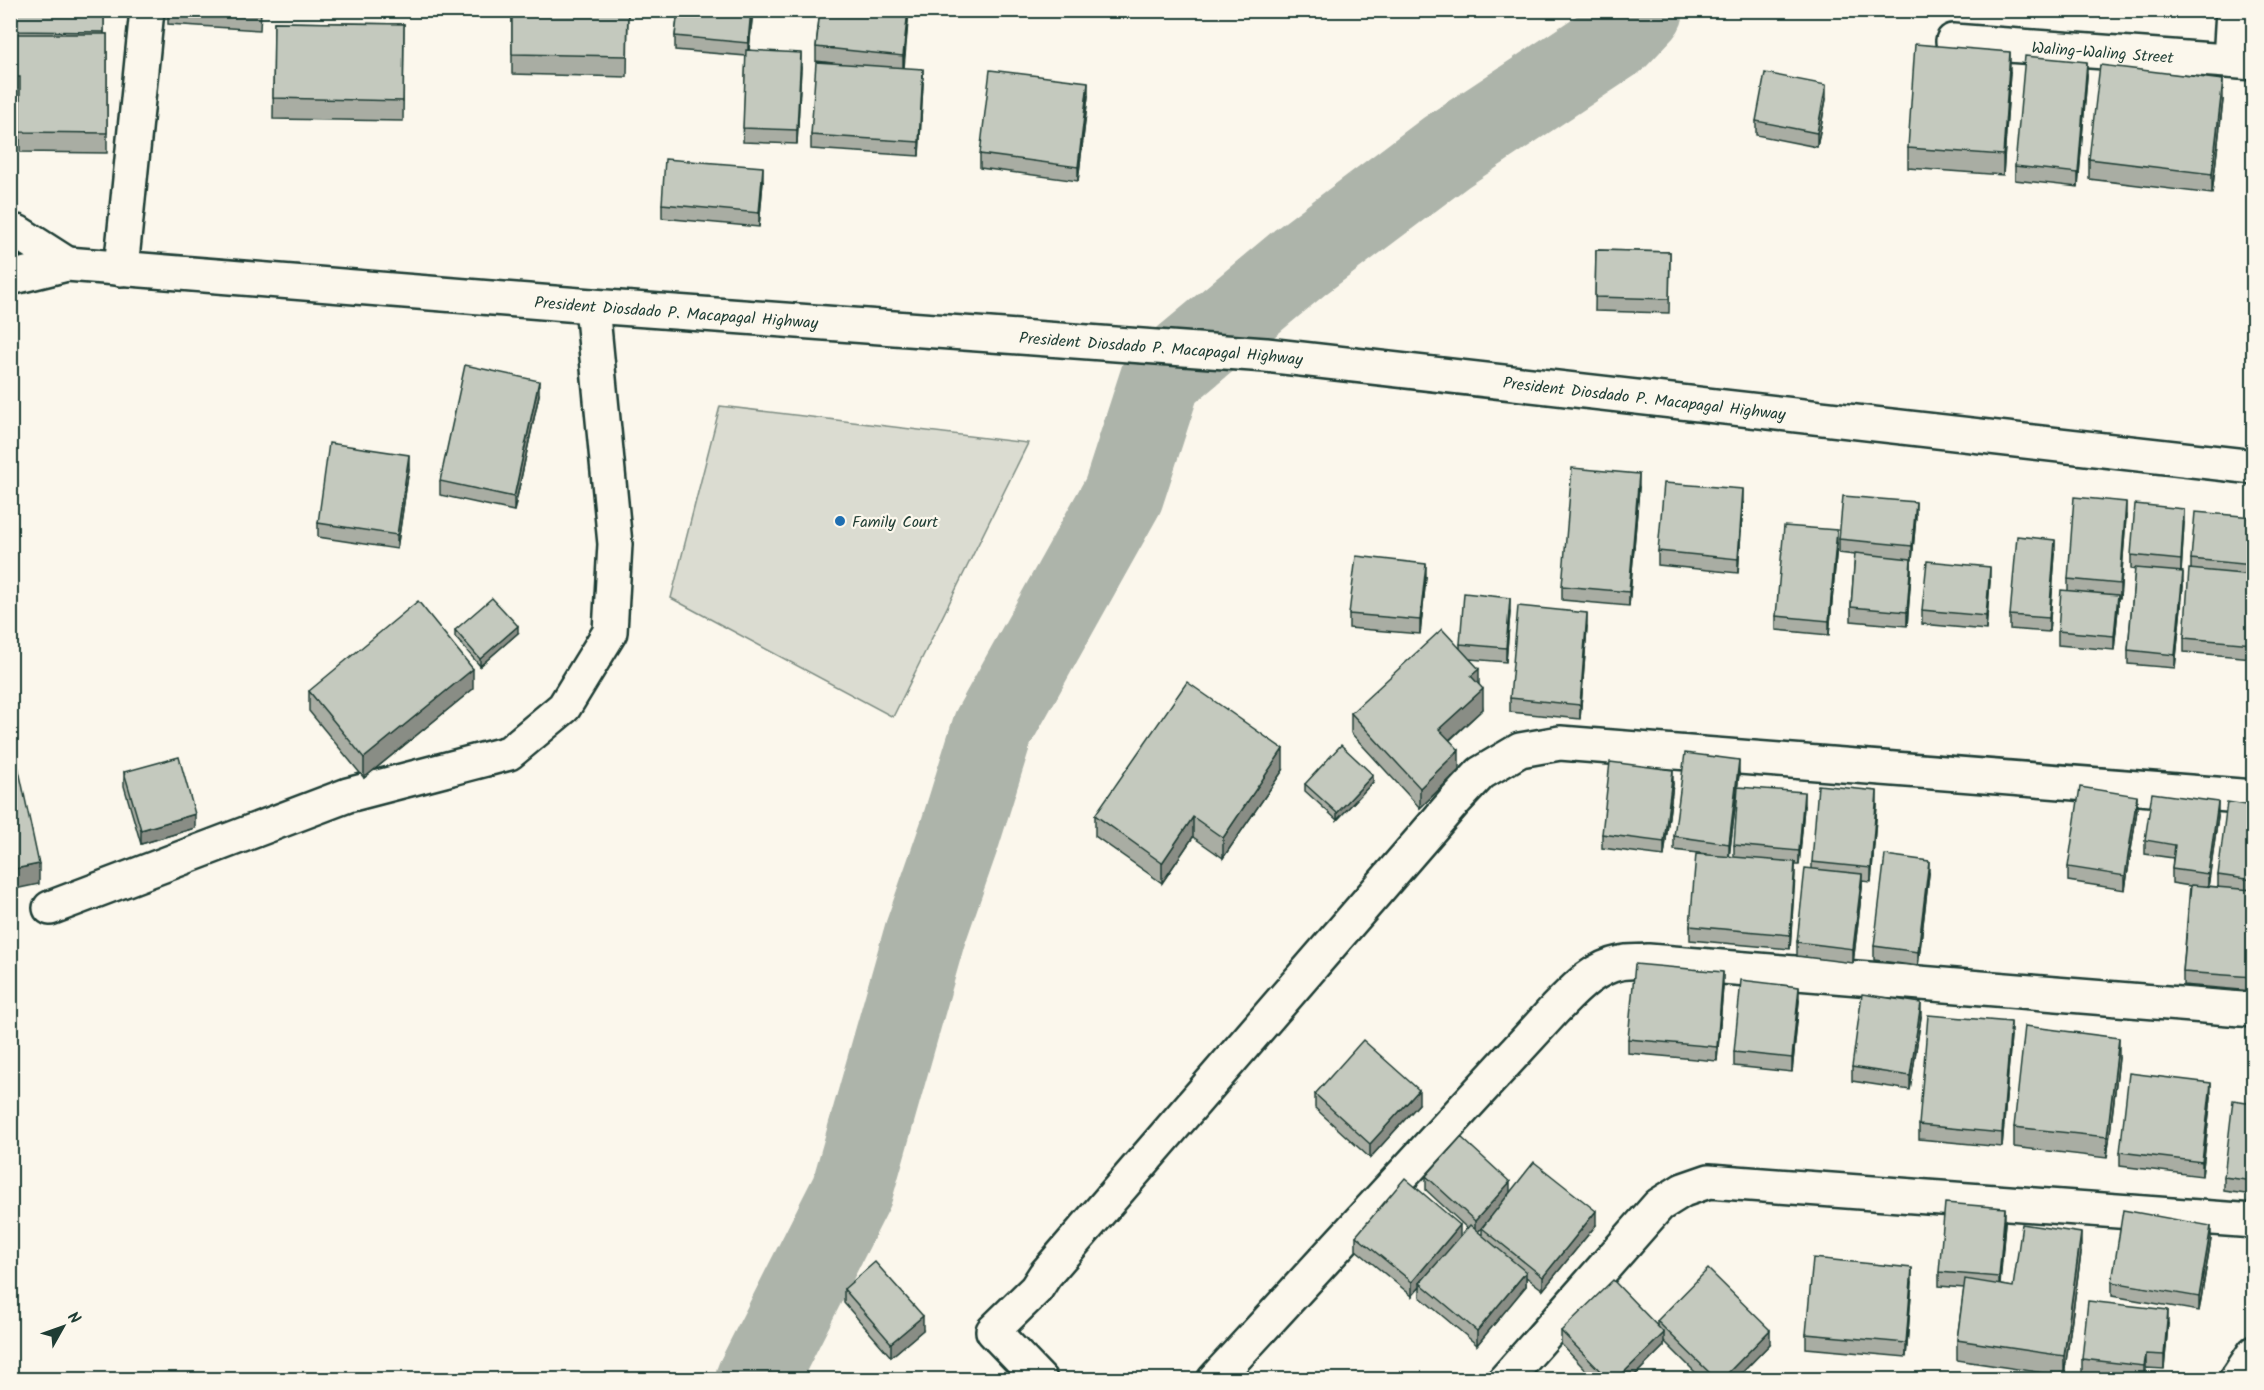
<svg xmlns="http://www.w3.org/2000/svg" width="2264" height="1390" font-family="Kalam,sans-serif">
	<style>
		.green { fill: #dbdcd1; stroke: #7d8c82; stroke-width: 1.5 }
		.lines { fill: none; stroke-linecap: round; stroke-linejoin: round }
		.river { stroke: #adb4aa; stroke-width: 82 }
		.street-casing { stroke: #1f3d34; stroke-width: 38 }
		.highway-casing { stroke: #1f3d34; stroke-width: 38 }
		.street { stroke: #fbf7ec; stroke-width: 33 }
		.highway { stroke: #fbf7ec; stroke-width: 33 }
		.wall { fill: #a9ada3; stroke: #1f3d34; stroke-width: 1.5; fill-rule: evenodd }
		.shaded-wall { fill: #898d85; stroke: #1f3d34; stroke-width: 1.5 }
		.building { fill: #c4c9be; stroke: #1f3d34; stroke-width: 1.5 }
		.poi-dot { fill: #1f6fb2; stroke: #fbf7ec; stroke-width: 2 }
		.labels { text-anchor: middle; stroke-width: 4.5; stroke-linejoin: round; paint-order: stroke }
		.street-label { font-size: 16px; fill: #1f3d34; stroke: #fbf7ec }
		.poi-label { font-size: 16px; fill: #1f3d34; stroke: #fbf7ec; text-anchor: start }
	</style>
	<rect width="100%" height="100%" fill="#fbf7ec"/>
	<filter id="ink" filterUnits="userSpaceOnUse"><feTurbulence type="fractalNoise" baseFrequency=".0167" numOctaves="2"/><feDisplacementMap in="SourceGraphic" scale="12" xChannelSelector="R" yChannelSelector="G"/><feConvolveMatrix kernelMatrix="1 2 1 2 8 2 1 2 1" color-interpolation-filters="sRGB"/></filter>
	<g filter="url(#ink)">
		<polygon class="green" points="720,406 1028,443 893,717 671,598"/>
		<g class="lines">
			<polyline class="river" points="756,1380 852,1191 925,934 960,834 993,728 1123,495 1161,378 1300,262 1446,152 1616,39 1643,10"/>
			<defs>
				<g id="street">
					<path id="s1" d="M1953,41L2254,63"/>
					<polyline points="2230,61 2233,10"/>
					<polyline points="121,269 147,10"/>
					<polyline points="50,908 348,795 509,753 564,707 610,632 615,544 592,306"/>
					<polyline points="1040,1380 993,1331 1036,1289 1045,1275 1453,803 1481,773 1520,750 1560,743 2254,797"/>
					<path d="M1214,1380L1555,1009C1573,991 1593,968 1620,963C1629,961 1639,962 1648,961L2254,1010"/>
					<polyline points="1505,1380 1659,1205 1683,1190 1709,1181 2254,1221"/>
					<polyline points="2236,1380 2254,1353"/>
				</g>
				<g id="highway">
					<polyline points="10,232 17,232 67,264"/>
					<path id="s2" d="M10,278L67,264L592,306L1266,355L2254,467"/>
				</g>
			</defs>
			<use href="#street" class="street-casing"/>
			<use href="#highway" class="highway-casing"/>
			<use href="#street" class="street"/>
			<use href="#highway" class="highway"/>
		</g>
		<g class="wall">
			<polygon points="10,10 104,10 104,34 107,34 107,153 20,152 20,98 10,98"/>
			<polygon points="168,10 261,10 260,30 168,24"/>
			<polygon points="512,10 628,10 627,77 512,74"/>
			<polygon points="678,10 753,10 749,50 801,67 797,144 743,142 746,56 675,50 675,36"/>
			<polygon points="820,10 909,10 904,68 923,83 919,156 811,149 811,135 832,63 816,61 816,47"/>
			<polygon points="2154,10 2202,10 2201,18"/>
			<polygon points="274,22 404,24 403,121 273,119"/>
			<polygon points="2010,72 2003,175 1908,168 1908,148"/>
			<polygon points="2087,76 2078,187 2015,180 2015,166"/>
			<polygon points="1088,96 1078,181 980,168 980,154"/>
			<polygon points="1826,99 1817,147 1756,135 1756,121"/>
			<polygon points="2223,100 2212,194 2089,179 2089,159"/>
			<polygon points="763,181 759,227 662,218 662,204"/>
			<polygon points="1596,250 1670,252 1669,313 1595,311"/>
			<polygon points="539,395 514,511 440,495 440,481"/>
			<polygon points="409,469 397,549 318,537 318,523"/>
			<polygon points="1639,488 1629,606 1562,600 1562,586"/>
			<polygon points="1743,503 1738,573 1658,565 1658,551"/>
			<polygon points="1916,516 1912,560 1911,560 1911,573 1907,626 1851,621 1851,607 1855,555 1839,553 1839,539"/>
			<polygon points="2126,516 2120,598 2118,598 2118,609 2114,650 2058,645 2058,631 2068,591 2068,579"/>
			<polygon points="2253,517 2253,658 2184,652 2184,638 2191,569 2191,559"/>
			<polygon points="2184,523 2181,571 2183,586 2175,668 2128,664 2128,650 2135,570 2131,569 2131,555"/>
			<polygon points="1837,544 1829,635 1776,630 1776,616"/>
			<polygon points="2055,554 2049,632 2010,629 2010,615"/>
			<polygon points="1426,577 1420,634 1349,628 1349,614"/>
			<polygon points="1990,581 1986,630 1922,624 1922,610"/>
			<polygon points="1510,612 1506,662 1470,659 1479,685 1483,709 1450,740 1459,770 1420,808 1351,733 1351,713 1460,648 1460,644"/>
			<polygon points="1587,627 1580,719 1510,712 1510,698"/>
			<polygon points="455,630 518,633 480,666 455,637"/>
			<polygon points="473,689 364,778 309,711 309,691"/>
			<polygon points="1283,770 1223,858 1193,837 1162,883 1095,836 1095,815"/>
			<polygon points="124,772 195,828 141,844 124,786"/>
			<polygon points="1739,774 1729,856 1734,857 1734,845 1804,806 1799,865 1795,865 1790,949 1690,940 1690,926 1706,854 1674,850 1674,836"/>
			<polygon points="1373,782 1337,820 1305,791 1305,784"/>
			<polygon points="1673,784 1664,856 1602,848 1602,834"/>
			<polygon points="1877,805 1871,882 1862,881 1862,888 1853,963 1797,956 1797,942 1812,869 1812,862"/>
			<polygon points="2253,806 2253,991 2183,985 2183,972 2190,886 2172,883 2172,869 2173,858 2145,854 2145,840 2218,816 2208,886 2218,887 2218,875"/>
			<polygon points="2137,810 2125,890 2068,881 2068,867"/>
			<polygon points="1929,874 1918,966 1874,960 1874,946"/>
			<polygon points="1723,986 1717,1061 1628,1053 1628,1039"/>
			<polygon points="1799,1001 1792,1072 1734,1066 1734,1052"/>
			<polygon points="1921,1017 1910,1090 1852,1081 1852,1067"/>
			<polygon points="2011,1036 2002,1147 1919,1139 1919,1125"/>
			<polygon points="2119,1058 2107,1158 2014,1147 2014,1127"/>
			<polygon points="1315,1094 1419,1104 1370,1158 1315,1108"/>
			<polygon points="2211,1097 2202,1176 2120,1166 2120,1152"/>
			<polygon points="2253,1103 2253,1195 2224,1191 2224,1177"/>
			<path d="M1426,1176L1510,1193L1596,1225L1543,1290L1526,1277V1286L1477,1345L1420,1297V1287L1412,1296L1356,1250V1236L1460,1237L1467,1228L1426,1190ZM1488,1221L1482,1228V1235L1478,1232Z"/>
			<polygon points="2005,1222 2000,1285 2013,1287 2081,1253 2064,1376 1957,1360 1957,1340 1964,1288 1939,1286 1939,1272"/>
			<polygon points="2211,1239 2199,1311 2112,1296 2112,1282"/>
			<polygon points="1912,1282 1906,1357 1806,1348 1806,1334"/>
			<polygon points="844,1289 923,1330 891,1357 844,1303"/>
			<polygon points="1657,1321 1770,1344 1735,1380 1703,1380 1664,1341 1664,1346 1630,1380 1595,1380 1561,1344 1561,1331 1657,1325"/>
			<polygon points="2168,1324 2164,1369 2146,1368 2144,1380 2082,1373 2082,1359"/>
		</g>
		<g class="shaded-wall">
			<polygon points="751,10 753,10 748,57 748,43"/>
			<polygon points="908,10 909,10 903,70 903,56"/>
			<polygon points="2010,52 2010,72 2003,175 2003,155"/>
			<polygon points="801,53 801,67 797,144 797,130"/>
			<polygon points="2087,62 2087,76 2078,187 2078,173"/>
			<polygon points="923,69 923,83 919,156 919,142"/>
			<polygon points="2223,80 2223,100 2212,194 2212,174"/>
			<polygon points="1088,82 1088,96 1078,181 1078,167"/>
			<polygon points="1826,85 1826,99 1817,147 1817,133"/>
			<polygon points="763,167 763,181 759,227 759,213"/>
			<polygon points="539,381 539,395 514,511 514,497"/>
			<polygon points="409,455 409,469 397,549 397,535"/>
			<polygon points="1639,474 1639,488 1629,606 1629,592"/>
			<polygon points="1743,489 1743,503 1738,573 1738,559"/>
			<polygon points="1916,502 1916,516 1912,560 1912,546"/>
			<polygon points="2126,502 2126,516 2120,598 2120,584"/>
			<polygon points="2184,509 2184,523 2181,574 2181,560"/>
			<polygon points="1837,530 1837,544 1829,635 1829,621"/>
			<polygon points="2055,540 2055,554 2049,632 2049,618"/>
			<polygon points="1911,559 1911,573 1907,626 1907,612"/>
			<polygon points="1426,564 1426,577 1420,634 1420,620"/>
			<polygon points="1990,567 1990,581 1986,630 1986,616"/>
			<polygon points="2183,572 2183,586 2175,668 2175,655"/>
			<polygon points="2118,595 2118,609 2114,650 2114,636"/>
			<polygon points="1510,598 1510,612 1506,662 1506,648"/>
			<polygon points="1587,613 1587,627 1580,719 1580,705"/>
			<polygon points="518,626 518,633 480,666 480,659"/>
			<polygon points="473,669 473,689 364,778 364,758"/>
			<polygon points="1479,669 1479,689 1471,676"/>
			<polygon points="1483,689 1483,709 1439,749 1439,729"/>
			<polygon points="1283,749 1283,770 1223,858 1223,838"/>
			<polygon points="1459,750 1459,770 1420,808 1420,788"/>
			<polygon points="1739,760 1739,774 1729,858 1729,844"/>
			<polygon points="1673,770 1673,784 1664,856 1664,842"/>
			<polygon points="1373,775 1373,782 1337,820 1337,813"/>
			<polygon points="1877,791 1877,805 1871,882 1871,868"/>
			<polygon points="1804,792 1804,806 1799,865 1799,851"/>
			<polygon points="2137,796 2137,810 2125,890 2125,876"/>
			<polygon points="2218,802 2218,816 2208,888 2208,874"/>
			<polygon points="195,814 195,828 141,844 141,830"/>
			<polygon points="1193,817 1193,837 1162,883 1162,863"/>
			<polygon points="1929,861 1929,874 1918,966 1918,952"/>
			<polygon points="1795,862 1795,876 1790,949 1790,935"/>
			<polygon points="39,864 39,884 10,890 10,870"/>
			<polygon points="1862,874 1862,888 1853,963 1853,949"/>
			<polygon points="1723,972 1723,986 1717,1061 1717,1047"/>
			<polygon points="1799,987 1799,1001 1792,1072 1792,1058"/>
			<polygon points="1921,1003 1921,1017 1910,1090 1910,1076"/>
			<polygon points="2011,1022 2011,1036 2002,1147 2002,1133"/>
			<polygon points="2119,1038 2119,1058 2107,1158 2107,1137"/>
			<polygon points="2211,1083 2211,1097 2202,1176 2202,1162"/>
			<polygon points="1419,1090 1419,1104 1370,1158 1370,1144"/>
			<polygon points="1510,1182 1510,1196 1475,1235 1475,1221"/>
			<polygon points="2005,1208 2005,1222 1999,1291 1999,1277"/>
			<polygon points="1596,1211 1596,1225 1543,1290 1543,1277"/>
			<polygon points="1460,1225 1460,1239 1420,1283 1420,1287 1412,1296 1412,1282"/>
			<polygon points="2211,1226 2211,1239 2199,1311 2199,1297"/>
			<polygon points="2081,1233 2081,1253 2064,1376 2064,1356"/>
			<polygon points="1912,1268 1912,1282 1906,1357 1906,1343"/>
			<polygon points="1526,1272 1526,1286 1477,1345 1477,1331"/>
			<polygon points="2168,1310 2168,1324 2164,1369 2164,1355"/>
			<polygon points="923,1316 923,1330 891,1357 891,1343"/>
			<polygon points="1770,1330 1770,1344 1735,1380 1721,1380"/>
			<polygon points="1664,1333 1664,1346 1630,1380 1616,1380"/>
			<polygon points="2146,1354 2146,1368 2144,1380 2144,1366"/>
		</g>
		<g class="building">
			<polygon points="10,10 104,10 104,32 10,31"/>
			<polygon points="512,10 628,10 627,56 512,54"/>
			<polygon points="678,10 751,10 748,43 675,36"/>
			<polygon points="820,10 908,10 903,56 816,47"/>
			<polygon points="274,22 404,24 403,101 273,98"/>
			<polygon points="10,34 107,34 107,133 20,132 20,77 10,77"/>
			<polygon points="1915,44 2010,52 2003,155 1908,148"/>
			<polygon points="746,50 801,53 797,130 743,128"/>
			<polygon points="2025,56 2087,62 2078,173 2015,166"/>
			<polygon points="816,62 923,69 919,142 811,135"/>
			<polygon points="2100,65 2223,80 2212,174 2089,159"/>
			<polygon points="990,70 1088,82 1078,167 980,154"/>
			<polygon points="1765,73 1826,85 1817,133 1756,121"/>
			<polygon points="665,159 763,167 759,213 662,204"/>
			<polygon points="1596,250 1670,252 1669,299 1595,297"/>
			<polygon points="465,365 539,381 514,497 440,481"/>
			<polygon points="329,443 409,455 397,535 318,523"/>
			<polygon points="1572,468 1639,474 1629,592 1562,586"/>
			<polygon points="1664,483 1743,489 1738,559 1658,551"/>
			<polygon points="1843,496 1916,502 1912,546 1839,539"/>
			<polygon points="2074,497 2126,502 2120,584 2068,579"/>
			<polygon points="2135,504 2184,509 2181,560 2131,555"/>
			<polygon points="2195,512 2253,517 2253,565 2191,559"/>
			<polygon points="1784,526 1837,530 1829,621 1776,616"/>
			<polygon points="2017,536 2055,540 2049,618 2010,615"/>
			<polygon points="1855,553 1911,559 1907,612 1851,607"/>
			<polygon points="1356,556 1426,564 1420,620 1349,614"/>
			<polygon points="1927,561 1990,567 1986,616 1922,610"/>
			<polygon points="2135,568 2183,572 2175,655 2128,650"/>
			<polygon points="2189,569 2253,575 2253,644 2184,638"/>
			<polygon points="2061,590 2118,595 2114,636 2058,631"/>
			<polygon points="1464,593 1510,598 1506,648 1460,644"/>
			<polygon points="492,598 518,626 480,659 455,630"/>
			<polygon points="418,601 473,669 364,758 309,691"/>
			<polygon points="1518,606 1587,613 1580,705 1510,698"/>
			<polygon points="1442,629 1479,669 1471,676 1483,689 1439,729 1459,750 1420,788 1351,713"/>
			<polygon points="1187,682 1283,749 1223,838 1193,817 1162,863 1095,815"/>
			<polygon points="10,728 39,864 10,870"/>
			<polygon points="1341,745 1373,775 1337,813 1305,784"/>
			<polygon points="1685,753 1739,760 1729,844 1674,836"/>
			<polygon points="179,757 195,814 141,830 124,772"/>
			<polygon points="1610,762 1673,770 1664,842 1602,834"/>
			<polygon points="1818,785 1877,791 1871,868 1812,862"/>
			<polygon points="1738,787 1804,792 1799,851 1734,845"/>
			<polygon points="2080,787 2137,796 2125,876 2068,867"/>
			<polygon points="2152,793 2218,802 2208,874 2172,869 2175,845 2145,840"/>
			<polygon points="2227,802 2253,806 2253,880 2218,875"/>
			<polygon points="1696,854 1795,862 1790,935 1690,926"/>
			<polygon points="1885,855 1929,861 1918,952 1874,946"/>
			<polygon points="1805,868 1862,874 1853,949 1797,942"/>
			<polygon points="2191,885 2253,890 2253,977 2183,972"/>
			<polygon points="1635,964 1723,972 1717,1047 1628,1039"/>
			<polygon points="1741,980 1799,987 1792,1058 1734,1052"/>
			<polygon points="1862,994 1921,1003 1910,1076 1852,1067"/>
			<polygon points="1928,1015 2011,1022 2002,1133 1919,1125"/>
			<polygon points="2025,1026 2119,1038 2107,1137 2014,1127"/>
			<polygon points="1363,1040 1419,1090 1370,1144 1315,1094"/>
			<polygon points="2129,1073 2211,1083 2202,1162 2120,1152"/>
			<polygon points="2233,1100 2253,1103 2253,1181 2224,1177"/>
			<polygon points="1461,1137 1510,1182 1475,1221 1426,1176"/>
			<polygon points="1534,1162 1596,1211 1543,1277 1482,1228"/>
			<polygon points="1405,1178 1460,1225 1412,1282 1356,1236"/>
			<polygon points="1945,1203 2005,1208 1999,1277 1939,1272"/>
			<polygon points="2123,1210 2211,1226 2199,1297 2112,1282"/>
			<polygon points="2022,1224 2081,1233 2064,1356 1957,1340 1965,1279 2013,1287"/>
			<polygon points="1470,1225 1526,1272 1477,1331 1420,1283"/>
			<polygon points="1813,1258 1912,1268 1906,1343 1806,1334"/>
			<polygon points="875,1262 923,1316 891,1343 844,1289"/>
			<polygon points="1708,1269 1770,1330 1721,1380 1717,1380 1657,1321"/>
			<polygon points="1613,1280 1664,1333 1616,1380 1609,1380 1561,1331"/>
			<polygon points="2088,1301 2168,1310 2164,1355 2146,1354 2144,1366 2082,1359"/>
		</g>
	</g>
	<circle class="poi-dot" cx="840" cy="521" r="6"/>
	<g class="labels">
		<g class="street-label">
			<text dy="6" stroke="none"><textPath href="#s1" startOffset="150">Waling-Waling Street</textPath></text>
			<text dy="6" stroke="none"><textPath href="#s2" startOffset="670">President Diosdado P. Macapagal Highway</textPath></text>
			<text dy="6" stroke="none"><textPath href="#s2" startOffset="1156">President Diosdado P. Macapagal Highway</textPath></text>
			<text dy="6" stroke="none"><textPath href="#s2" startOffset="1642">President Diosdado P. Macapagal Highway</textPath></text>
		</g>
		<g class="poi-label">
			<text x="852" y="527">Family Court</text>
		</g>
	</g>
	<rect width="2264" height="1390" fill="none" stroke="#fbf7ec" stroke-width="36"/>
	<rect x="18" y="18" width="2228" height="1354" fill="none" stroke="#1f3d34" stroke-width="2" filter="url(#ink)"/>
	<g transform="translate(63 1327) rotate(50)" stroke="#fbf7ec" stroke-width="4.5" paint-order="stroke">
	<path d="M0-4.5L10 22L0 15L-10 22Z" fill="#1f3d34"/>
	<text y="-9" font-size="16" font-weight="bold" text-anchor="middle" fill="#1f3d34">N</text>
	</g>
</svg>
